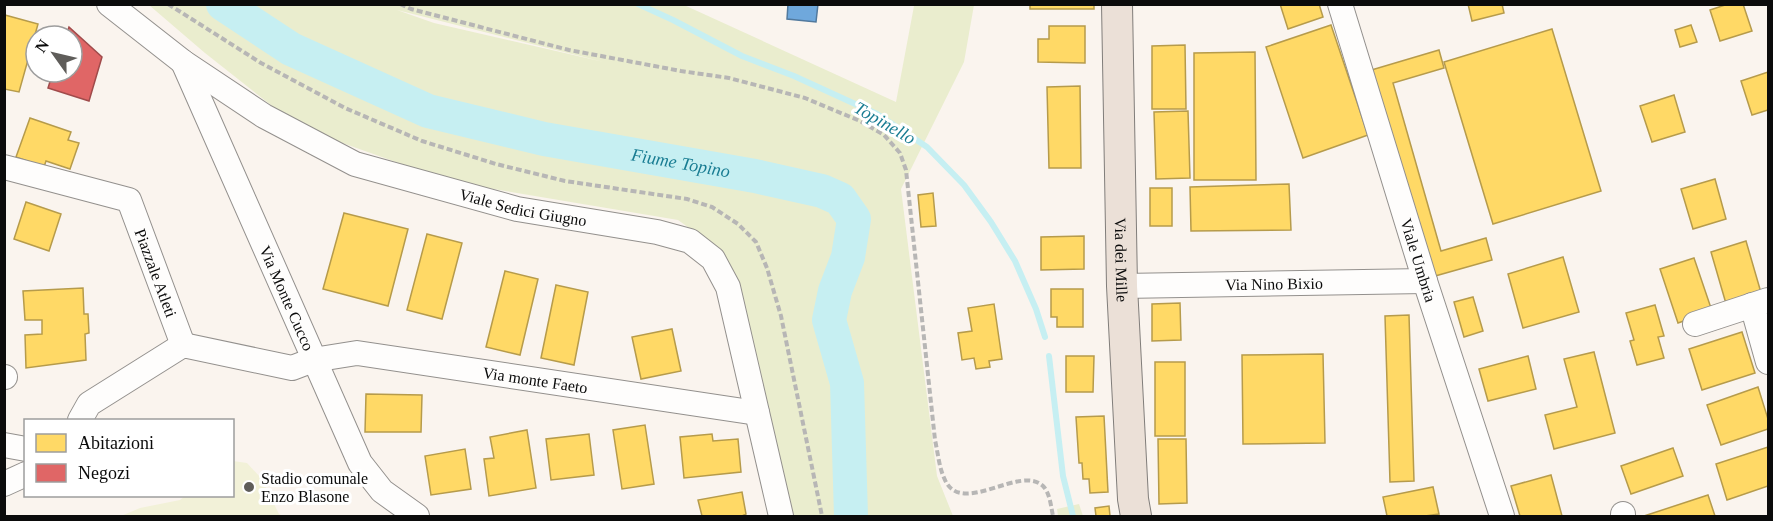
<svg xmlns="http://www.w3.org/2000/svg" width="1773" height="521" font-family="Georgia,serif">
	<style>
		.green { fill: #eaedce; fill-rule: evenodd }
		.pitch { fill: #f2f1d8 }
		.homes { fill: #ffd966; stroke: #b69b4b; stroke-width: 1.5 }
		.shops { fill: #e06666; stroke: #a04b4b; stroke-width: 1.5 }
		.schools { fill: #6fa8dc; stroke: #51799d; stroke-width: 1.5 }
		.lines { fill: none; stroke-linecap: round; stroke-linejoin: round }
		.stream { stroke: #c6eff2; stroke-width: 6 }
		.river { stroke: #c6eff2; stroke-width: 34 }
		.minor-casing { stroke: #93908d; stroke-width: 26 }
		.major-casing { stroke: #807d7a; stroke-width: 32 }
		.path { stroke: #b7b6b5; stroke-width: 4; stroke-dasharray: 6 3; stroke-linecap: butt }
		.minor { stroke: #fefdfc; stroke-width: 24 }
		.major { stroke: #ebe0d7; stroke-width: 30 }
		.poi-dot { fill: #5f5d5a; stroke: #fff; stroke-width: 2 }
		.labels { text-anchor: middle; stroke-width: 6; stroke-linejoin: round; paint-order: stroke }
		.street-label { font-size: 16px; fill: #0b0b0b; stroke: #fff }
		.poi-label { font-size: 16px; fill: #0b0b0b; stroke: #fff; text-anchor: start }
		.water-label { font-size: 18px; font-style: italic; fill: #187c92; stroke: #fff }
	</style>
	<rect width="100%" height="100%" fill="#faf4ee"/>
	<g class="green">
		<path d="M916,4L974,5L964,62L901,189L937,476L953,516H794L748,328L724,253L678,220L452,182L320,135L281,113L205,53L149,5H684L896,102L914,6ZM397,10L604,62L434,23Z"/>
		<polygon points="1079,504 1083,516 1058,516 1057,509"/>
	</g>
	<polygon class="pitch" points="233,461 247,463 261,478 279,514 283,516 121,516 140,508 180,500 185,496 232,496"/>
	<g class="homes">
		<rect x="1030" y="4" width="64" height="5"/>
		<polygon points="1280,4 1319,4 1323,17 1288,29"/>
		<polygon points="1468,4 1502,4 1504,13 1472,21"/>
		<polygon points="1728,4 1743,4 1752,31 1720,41 1710,10"/>
		<polygon points="5,15 38,24 19,92 4,89"/>
		<polygon points="1331,25 1368,135 1303,158 1266,47"/>
		<polygon points="1691,25 1697,42 1680,47 1675,30"/>
		<polygon points="1049,26 1085,26 1085,63 1038,62 1038,39 1049,39"/>
		<polygon points="1552,29 1601,191 1493,224 1444,62"/>
		<polygon points="1185,45 1186,109 1152,109 1152,46"/>
		<polygon points="1439,50 1444,68 1393,83 1441,251 1486,238 1492,260 1428,278 1368,71"/>
		<polygon points="1255,52 1256,180 1194,180 1194,53"/>
		<polygon points="1768,72 1768,110 1752,115 1741,81"/>
		<polygon points="1080,86 1081,168 1049,168 1047,87"/>
		<polygon points="1674,95 1685,132 1652,142 1640,106"/>
		<polygon points="1188,111 1190,178 1156,179 1154,112"/>
		<polygon points="30,118 71,132 68,140 79,143 70,169 46,161 44,167 16,157"/>
		<polygon points="1715,179 1726,219 1693,229 1681,189"/>
		<polygon points="1289,184 1291,230 1191,231 1190,187"/>
		<rect x="1150" y="188" width="22" height="38"/>
		<polygon points="933,193 936,226 921,227 918,195"/>
		<polygon points="26,202 61,214 49,251 14,239"/>
		<polygon points="344,213 408,229 388,306 323,289"/>
		<polygon points="427,234 462,243 442,319 407,310"/>
		<polygon points="1084,236 1084,269 1041,270 1041,237"/>
		<polygon points="1746,241 1762,296 1727,307 1711,252"/>
		<polygon points="1563,257 1579,312 1523,328 1508,274"/>
		<polygon points="1694,258 1712,311 1678,323 1660,269"/>
		<polygon points="505,271 538,279 520,355 486,347"/>
		<polygon points="556,285 588,292 574,365 541,358"/>
		<polygon points="83,288 84,314 88,314 89,333 85,334 86,360 26,368 25,335 42,334 42,320 25,320 23,291"/>
		<polygon points="1051,289 1083,289 1083,327 1057,327 1057,317 1051,317"/>
		<polygon points="1473,297 1483,331 1464,337 1454,302"/>
		<polygon points="1180,303 1181,340 1152,341 1152,304"/>
		<polygon points="994,304 1002,359 989,361 990,367 976,369 974,358 962,360 958,333 972,331 968,308"/>
		<polygon points="1655,305 1664,336 1658,337 1664,358 1637,365 1630,341 1634,340 1626,313"/>
		<polygon points="1409,315 1414,481 1390,482 1385,316"/>
		<polygon points="672,329 681,371 641,379 632,337"/>
		<polygon points="1742,332 1755,373 1702,390 1689,349"/>
		<polygon points="1594,352 1615,433 1554,449 1545,415 1577,407 1564,359"/>
		<polygon points="1323,354 1325,443 1243,444 1242,355"/>
		<polygon points="1066,356 1094,356 1093,392 1066,392"/>
		<polygon points="1528,356 1536,389 1488,401 1479,369"/>
		<rect x="1155" y="362" width="30" height="74"/>
		<polygon points="1758,387 1768,419 1768,429 1721,445 1707,405"/>
		<polygon points="366,394 422,395 421,432 365,432"/>
		<polygon points="1104,416 1108,492 1090,493 1089,479 1083,479 1082,463 1079,463 1076,417"/>
		<polygon points="645,425 654,484 622,489 613,430"/>
		<polygon points="527,430 536,488 489,496 484,459 494,458 490,437"/>
		<polygon points="589,434 594,475 551,480 546,439"/>
		<polygon points="712,434 713,441 738,439 741,472 684,478 680,437"/>
		<polygon points="1158,439 1186,439 1187,503 1159,504"/>
		<polygon points="1768,447 1768,486 1727,500 1716,464"/>
		<polygon points="1673,448 1683,476 1631,494 1621,466"/>
		<polygon points="465,449 471,489 431,495 425,456"/>
		<polygon points="1551,475 1562,516 1520,516 1511,486"/>
		<polygon points="1433,487 1439,514 1425,516 1387,516 1383,497"/>
		<polygon points="742,492 746,514 742,516 702,516 698,500"/>
		<polygon points="1708,495 1715,516 1644,516"/>
		<polygon points="1109,506 1110,516 1096,516 1095,508"/>
	</g>
	<polygon class="shops" points="69,27 102,57 89,101 48,88 53,72 72,72 72,36 66,36"/>
	<polygon class="schools" points="788,4 818,4 816,22 787,19"/>
	<g class="lines">
		<g class="stream">
			<polyline points="638,4 673,20 742,56 794,76 877,114 927,147 964,185 991,222 1015,261 1036,309 1045,337"/>
			<polyline points="1049,356 1063,476 1073,516"/>
		</g>
		<path class="river" id="s1" d="M223,4L291,49L428,111L544,139L755,176L822,191L840,199L854,219L848,257L835,291L829,320L847,383L851,516"/>
		<defs>
			<g id="minor">
				<path id="s2" d="M109,4L183,62L264,116L355,164L517,209L657,232L690,241L713,259L728,287L781,516"/>
				<path id="s3" d="M1340,4L1425,281L1502,516"/>
				<path id="s4" d="M183,62L360,463L382,491L417,516"/>
				<path id="s5" d="M4,167L129,200L183,345"/>
				<path id="s6" d="M1122,286L1425,281"/>
				<polyline points="1752,305 1768,362"/>
				<polyline points="1695,324 1768,300"/>
				<polyline points="4,377 5,377"/>
				<path id="s7" d="M80,420L89,404L183,345L292,368L313,360L357,353L757,413"/>
				<polyline points="4,445 26,449"/>
				<polyline points="4,484 26,474"/>
				<polyline points="1623,514 1623,516"/>
			</g>
			<g id="major">
				<path id="s8" d="M1117,4L1122,286L1133,499L1136,516"/>
			</g>
		</defs>
		<use href="#minor" class="minor-casing"/>
		<use href="#major" class="major-casing"/>
		<g class="path">
			<polyline points="168,4 261,63 345,108 422,141 496,164 565,181 687,199 712,207 738,224 756,242 767,268 781,316 822,516"/>
			<path d="M400,4L411,9L569,50L681,71L729,78L805,98L860,121L884,135L900,153L906,170L935,440C938,453 939,468 945,480C962,517 1020,464 1043,486C1050,493 1051,507 1053,516"/>
		</g>
		<use href="#minor" class="minor"/>
		<use href="#major" class="major"/>
	</g>
	<circle class="poi-dot" cx="249" cy="487" r="6"/>
	<g class="labels">
		<g class="street-label">
			<text dy="6" stroke="none"><textPath href="#s2" startOffset="468">Viale Sedici Giugno</textPath></text>
			<text dy="6" stroke="none"><textPath href="#s8" startOffset="256">Via dei Mille</textPath></text>
			<text dy="6" stroke="none"><textPath href="#s3" startOffset="268">Viale Umbria</textPath></text>
			<text dy="6" stroke="none"><textPath href="#s5" startOffset="207">Piazzale Atleti</textPath></text>
			<text dy="6" stroke="none"><textPath href="#s6" startOffset="152">Via Nino Bixio</textPath></text>
			<text dy="6" stroke="none"><textPath href="#s4" startOffset="258">Via Monte Cucco</textPath></text>
			<text dy="6" stroke="none"><textPath href="#s7" startOffset="488">Via monte Faeto</textPath></text>
		</g>
		<g class="poi-label">
			<text x="261" y="484">Stadio comunale<tspan x="261" dy="18">Enzo Blasone</tspan></text>
		</g>
		<g class="water-label">
			<text transform="translate(885 123) rotate(30)" y="6">Topinello</text>
			<text dy="6" stroke="none"><textPath href="#s1" startOffset="490">Fiume Topino</textPath></text>
		</g>
	</g>
	<rect width="1773" height="521" fill="none" stroke="#0b0b0b" stroke-width="12"/>
	<rect x="24" y="419" width="210" height="78" fill="#ffffff" stroke="#9d9d9d" stroke-width="1.5"/>
	<rect x="36" y="434" width="30" height="18" fill="#ffd966" stroke="#9d9d9d" stroke-width="1.5"/>
	<text x="78" y="449" font-size="18" fill="#0b0b0b">Abitazioni</text>
	<rect x="36" y="464" width="30" height="18" fill="#e06666" stroke="#9d9d9d" stroke-width="1.5"/>
	<text x="78" y="479" font-size="18" fill="#0b0b0b">Negozi</text>
	<g transform="translate(54 54) rotate(304)"><circle r="28" fill="#ffffff" stroke="#9d9d9d" stroke-width="1.5"/>
	<path d="M0-4.5L10 22L0 15L-10 22Z" fill="#5f5d5a"/>
	<text y="-9" font-size="16" font-weight="bold" text-anchor="middle" fill="#0b0b0b">N</text>
	</g>
</svg>
